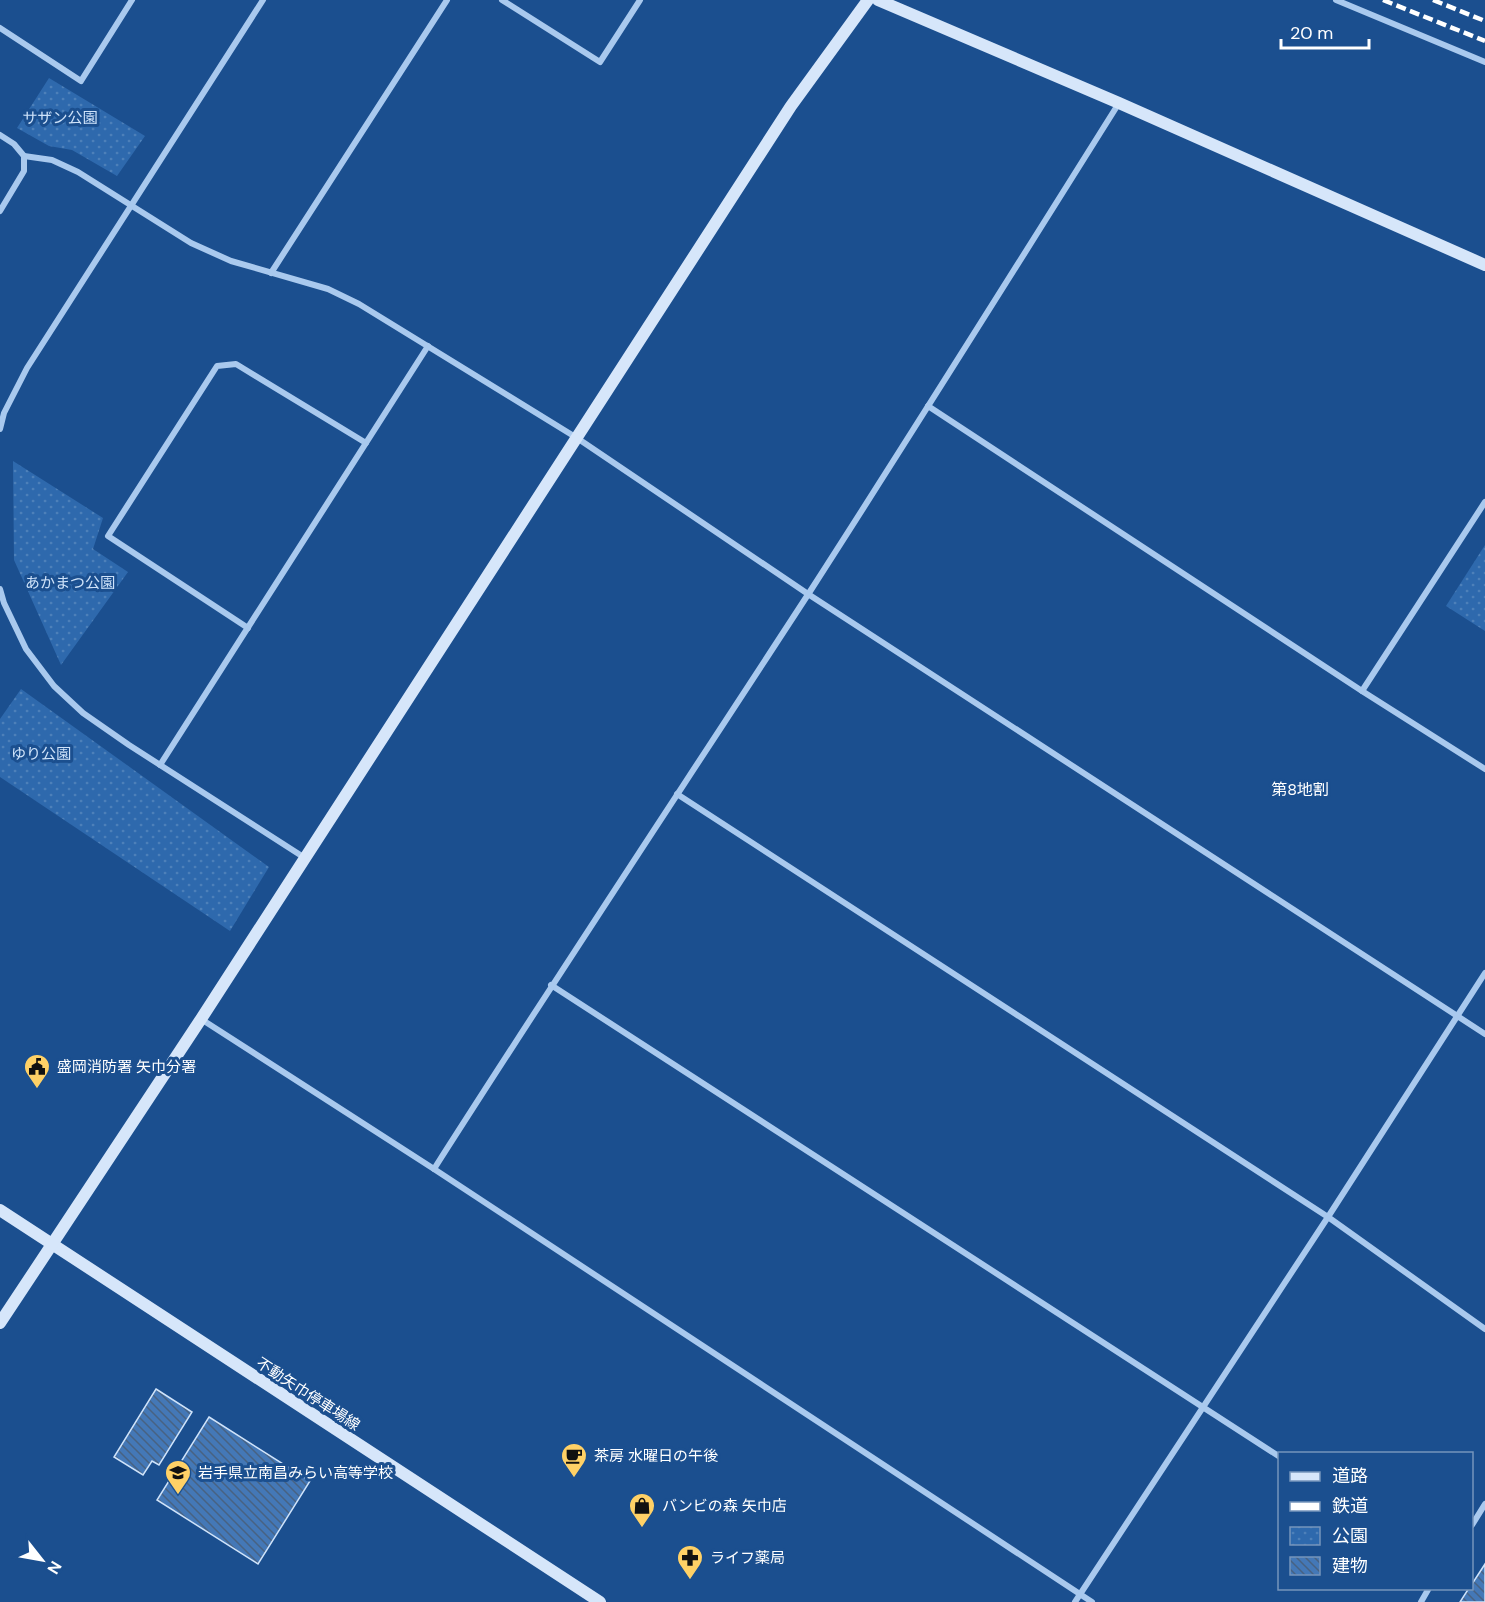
<svg xmlns="http://www.w3.org/2000/svg" width="1485" height="1602" font-family="'DM Sans','Noto Sans JP',sans-serif">
	<style>
		.park { fill: url(#park-dots) }
		.building { fill: url(#building-back-hatch); stroke: #cfe3fa; stroke-width: 1.5 }
		.lines { fill: none; stroke-linecap: round; stroke-linejoin: round }
		.street { stroke: #a9c9ee; stroke-width: 6 }
		.secondary { stroke: #d6e6fa; stroke-width: 12 }
		.rail { stroke: #fff; stroke-width: 4.5; stroke-dasharray: 10 4.5; stroke-linecap: butt }
		.labels { text-anchor: middle; stroke-width: 6; stroke-linejoin: round; paint-order: stroke }
		.park-label { font-size: 15px; fill: #cfe3fa; stroke: #1b4f8f }
		.poi-label { font-size: 15px; fill: #fff; stroke: #1b4f8f; text-anchor: start }
		.street-label { font-size: 15px; fill: #fff; stroke: #1b4f8f }
		.neighbourhood-label { font-size: 16px; fill: #fff; stroke: #1b4f8f }
	</style>
	<defs>
		<pattern id="park-dots" width="8" height="8" patternUnits="userSpaceOnUse" patternTransform="scale(1.5)"><rect width="8" height="8" fill="#2e69ad"/><path d="M2 2h.1M6 6h.1" fill="none" stroke="#4d80b9" stroke-width="1.8" stroke-linecap="round"/></pattern>
		<pattern id="building-back-hatch" width="6" height="6" patternUnits="userSpaceOnUse" patternTransform="scale(1.5)"><rect width="6" height="6" fill="#4478b7"/><path d="M-1 5l2 2M0 0l6 6M5-1l2 2" fill="none" stroke="#486282"/></pattern>
	</defs>
	<rect width="100%" height="100%" fill="#1b4f8f"/>
	<g class="park">
		<polygon points="49,78 145,136 117,176 72,150 49,146 17,128"/>
		<polygon points="13,461 103,518 93,549 128,572 61,665 14,560"/>
		<polygon points="1485,545 1485,631 1446,606"/>
		<polygon points="21,689 269,867 230,931 0,777 0,719"/>
	</g>
	<g class="building">
		<polygon points="156,1389 192,1412 159,1465 152,1461 143,1475 114,1457"/>
		<polygon points="209,1417 310,1481 258,1564 157,1500"/>
		<polygon points="1485,1564 1485,1602 1460,1602 1469,1588 1472,1588 1472,1584"/>
	</g>
	<g class="lines">
		<g class="street">
			<polyline points="502,0 600,62 640,0"/>
			<polyline points="1336,0 1485,62"/>
			<polyline points="0,28 81,81 132,0"/>
			<polyline points="0,135 14,144 24,156 24,171 0,211"/>
			<polyline points="24,156 52,160 78,172 191,243 231,261 328,289 359,304 577,438 808,594 1485,1034"/>
			<polyline points="271,273 447,0"/>
			<polyline points="928,406 1362,691 1485,769"/>
			<polyline points="0,429 4,413 27,368 263,0"/>
			<polyline points="0,589 4,603 26,649 54,686 83,713 129,745 305,858"/>
			<polyline points="248,628 108,536 217,366 236,364 366,443"/>
			<polyline points="1362,691 1485,502"/>
			<polyline points="160,765 428,346"/>
			<polyline points="677,794 1328,1217 1485,1329"/>
			<polyline points="551,985 1280,1457"/>
			<polyline points="201,1019 434,1169 1092,1602"/>
			<path d="M434,1169C557,976 684,785 809,593C914,430 1016,267 1119,103"/>
			<polyline points="1472,1525 1485,1504"/>
			<polyline points="1075,1602 1328,1217 1485,973"/>
			<polyline points="1421,1602 1429,1588"/>
		</g>
		<g class="secondary">
			<polyline points="878,0 1119,103 1485,265"/>
			<polyline points="0,1210 600,1602"/>
			<polyline points="0,1323 201,1019 791,106 868,0"/>
		</g>
		<g class="rail">
			<polyline points="1383,0 1485,41"/>
			<polyline points="1433,0 1485,21"/>
		</g>
	</g>
	<defs>
		<symbol id="civic-pin" viewBox="-11 -11 22 30"><path d="M0 17L-7.5 6A9.5 9.5 0 1 1 7.5 6Z" fill="#ffd166" stroke="#1b4f8f"/><path d="M-.6-6.5H3V-4.5H.6V-3L4-1V1h2V6H-6V1h2V-1L-.6-3ZM-1.2 2.5V6h2.4V2.5Z" fill="#111"/></symbol>
		<symbol id="cafe-pin" viewBox="-11 -11 22 30"><path d="M0 17L-7.5 6A9.5 9.5 0 1 1 7.5 6Z" fill="#ffd166" stroke="#1b4f8f"/><path d="M-5.5-4.5H6V0H3Q3 3.5 0 3.5H-2.5Q-5.5 3.5-5.5 0ZM3-3.2v2h1.7v-2ZM-6 4.5H4V6H-6Z" fill="#111"/></symbol>
		<symbol id="school-pin" viewBox="-11 -11 22 30"><path d="M0 17L-7.5 6A9.5 9.5 0 1 1 7.5 6Z" fill="#ffd166" stroke="#1b4f8f"/><path d="M0-5L7-2L0 1L-7-2ZM-4 1L0 2.5L4 1V4Q0 6-4 4Z" fill="#111"/></symbol>
		<symbol id="shop-pin" viewBox="-11 -11 22 30"><path d="M0 17L-7.5 6A9.5 9.5 0 1 1 7.5 6Z" fill="#ffd166" stroke="#1b4f8f"/><path d="M-5-2.5h2.3a2.7 3.5 0 0 1 5.4 0H5L5.5 6h-11ZM-1.5-2.5h3a1.5 2.3 0 0 0-3 0Z" fill="#111"/></symbol>
		<symbol id="pharmacy-pin" viewBox="-11 -11 22 30"><path d="M0 17L-7.5 6A9.5 9.5 0 1 1 7.5 6Z" fill="#ffd166" stroke="#1b4f8f"/><path d="M-2-6h4v4h4v4h-4v4h-4v-4h-4v-4h4Z" fill="#111"/></symbol>
	</defs>
	<g fill-rule="evenodd">
		<use href="#civic-pin" x="22" y="1052" width="30" height="40"/>
		<use href="#cafe-pin" x="559" y="1441" width="30" height="40"/>
		<use href="#school-pin" x="163" y="1458" width="30" height="40"/>
		<use href="#shop-pin" x="627" y="1491" width="30" height="40"/>
		<use href="#pharmacy-pin" x="675" y="1543" width="30" height="40"/>
	</g>
	<g class="labels">
		<g class="park-label">
			<text x="60" y="123">サザン公園</text>
			<text x="70" y="588">あかまつ公園</text>
			<text x="41" y="759">ゆり公園</text>
		</g>
		<g class="poi-label">
			<text x="57" y="1072">盛岡消防署 矢巾分署</text>
			<text x="594" y="1461">茶房 水曜日の午後</text>
			<text x="198" y="1478">岩手県立南昌みらい高等学校</text>
			<text x="662" y="1511">バンビの森 矢巾店</text>
			<text x="710" y="1563">ライフ薬局</text>
		</g>
		<g class="street-label">
			<text transform="translate(308 1394) rotate(33)" y="5">不動矢巾停車場線</text>
		</g>
		<g class="neighbourhood-label">
			<text x="1300" y="795">第8地割</text>
		</g>
	</g>
	<rect x="1278" y="1452" width="195" height="138" fill="#1b4f8f" stroke="#7695bc" stroke-width="1.5"/>
	<rect x="1290" y="1472" width="30" height="9" fill="#d6e6fa" stroke="#7695bc" stroke-width="1.5"/>
	<text x="1332" y="1482" font-size="18" fill="#ffffff">道路</text>
	<rect x="1290" y="1502" width="30" height="9" fill="#ffffff" stroke="#7695bc" stroke-width="1.5"/>
	<text x="1332" y="1512" font-size="18" fill="#ffffff">鉄道</text>
	<rect x="1290" y="1527" width="30" height="18" fill="url(#park-dots)" stroke="#7695bc" stroke-width="1.5"/>
	<text x="1332" y="1542" font-size="18" fill="#ffffff">公園</text>
	<rect x="1290" y="1557" width="30" height="18" fill="url(#building-back-hatch)" stroke="#7695bc" stroke-width="1.5"/>
	<text x="1332" y="1572" font-size="18" fill="#ffffff">建物</text>
	<g transform="translate(42 1560) rotate(121)" stroke="#1b4f8f" stroke-width="4.5" paint-order="stroke">
	<path d="M0-4.5L10 22L0 15L-10 22Z" fill="#ffffff"/>
	<text y="-9" font-size="16" font-weight="bold" text-anchor="middle" fill="#ffffff">N</text>
	</g>
	<path d="M1281 39v9h88v-9" fill="none" stroke="#ffffff" stroke-width="3"/>
	<text x="1290" y="39" font-size="18" fill="#ffffff" stroke="#1b4f8f" stroke-width="4.5" paint-order="stroke">20 m</text>
</svg>
